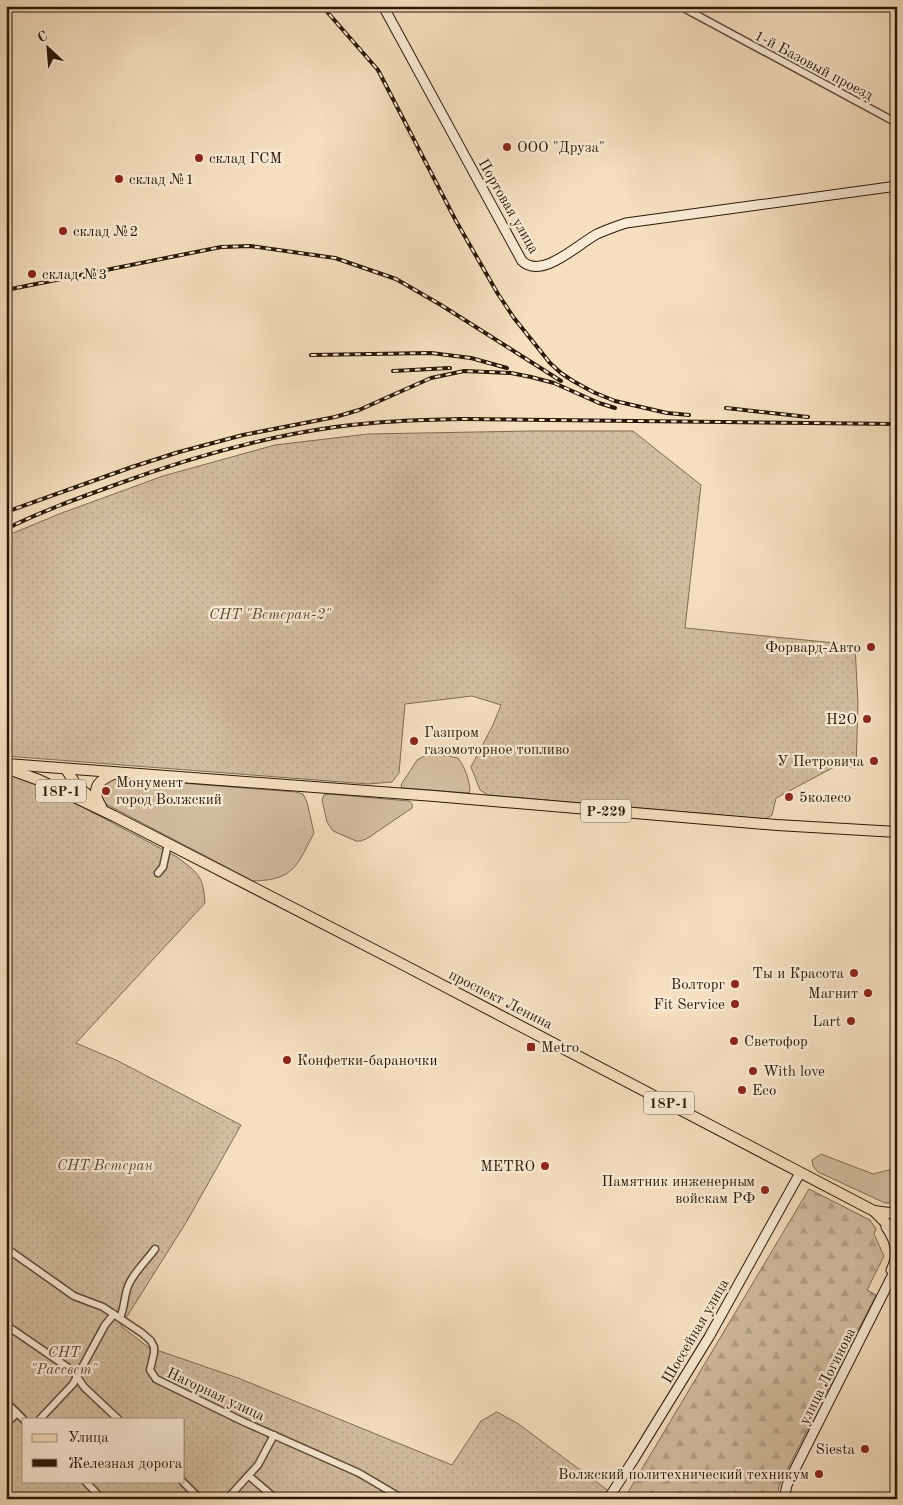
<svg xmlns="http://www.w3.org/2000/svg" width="903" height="1505" font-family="'Old Standard TT',serif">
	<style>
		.grass { fill: #d2bd9f; stroke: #7e6b52 }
		.forest { fill: url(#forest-firs); stroke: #7e6b52 }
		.garden { fill: url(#garden-dots); stroke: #7e6b52; fill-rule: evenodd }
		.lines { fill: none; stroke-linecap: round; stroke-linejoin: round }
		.street-casing { stroke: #5d4a34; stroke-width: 9 }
		.secondary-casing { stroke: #2a1906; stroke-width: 11 }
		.primary-casing { stroke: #2a1906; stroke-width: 12 }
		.street { stroke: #f8ead5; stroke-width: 6 }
		.secondary { stroke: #f8ead5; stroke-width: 9 }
		.primary { stroke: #f5dfbe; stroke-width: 10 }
		.rail-casing { stroke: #2a1906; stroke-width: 4 }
		.rail { stroke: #f8ead5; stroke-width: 2; stroke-dasharray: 5.5; stroke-linecap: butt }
		.poi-dot { fill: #8f2418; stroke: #f8ead5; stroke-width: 2 }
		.labels { text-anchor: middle; stroke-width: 4.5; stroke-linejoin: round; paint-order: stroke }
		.shield { fill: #f8ead5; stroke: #685844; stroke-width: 1 }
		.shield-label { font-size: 14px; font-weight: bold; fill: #2a1906 }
		.street-label { font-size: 15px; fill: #2a1906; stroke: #f8ead5 }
		.poi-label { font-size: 15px; fill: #2a1906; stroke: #f8ead5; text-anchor: start }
		.park-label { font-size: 15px; font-style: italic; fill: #5c4a34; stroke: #f8ead5 }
	</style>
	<defs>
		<pattern id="forest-firs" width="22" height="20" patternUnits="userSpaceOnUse" patternTransform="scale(1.25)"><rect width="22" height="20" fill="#d2bd9f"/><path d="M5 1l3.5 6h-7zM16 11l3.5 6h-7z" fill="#b4a287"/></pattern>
		<pattern id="garden-dots" width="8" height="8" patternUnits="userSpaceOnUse" patternTransform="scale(1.25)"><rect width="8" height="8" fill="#d2bd9f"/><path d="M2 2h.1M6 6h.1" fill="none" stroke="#b4a287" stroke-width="1.8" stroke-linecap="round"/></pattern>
	</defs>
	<rect width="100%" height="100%" fill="#f5dfbe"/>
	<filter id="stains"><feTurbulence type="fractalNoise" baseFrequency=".004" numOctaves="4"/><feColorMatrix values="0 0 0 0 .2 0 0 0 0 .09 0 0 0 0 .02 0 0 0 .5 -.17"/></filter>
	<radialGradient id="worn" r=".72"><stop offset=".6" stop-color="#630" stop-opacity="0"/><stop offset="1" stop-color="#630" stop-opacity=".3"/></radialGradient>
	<g class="grass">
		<path d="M426,755H445L458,758C465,767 469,779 470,790L469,793L402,788L401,785L417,760Z"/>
		<path d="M115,778L296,792L303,794L307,802L314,833C297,865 295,880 253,881L104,803L100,792L101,786Z"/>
		<path d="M329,794L409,801C412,803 413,804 412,808L368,838L361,841H356L333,831L327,822L322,800L324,795Z"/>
		<polygon points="821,1154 873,1174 897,1168 897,1192 890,1203 885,1203 818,1172 813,1166 812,1160"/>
	</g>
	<polygon class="forest" points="809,1189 870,1220 876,1229 874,1234 884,1256 867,1290 876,1295 779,1486 777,1499 624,1499"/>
	<g class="garden">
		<polygon points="531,431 633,431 701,485 685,628 855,645 858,704 856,768 836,766 776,798 772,815 766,819 488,795 480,790 471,767 493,725 501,705 472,696 405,704 399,773 392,782 368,784 6,756 6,536 59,514 163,476 275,445 368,434"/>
		<path d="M6,772L41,785L177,857C198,873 203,875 205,903L76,1043L118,1061L241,1125L187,1221L121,1326L148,1347L238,1378L452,1465L481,1421L497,1412L517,1423L610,1492L605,1499H6ZM24,1419H184V1481H24Z"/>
	</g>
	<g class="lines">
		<defs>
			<g id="street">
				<polyline points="680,6 897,123"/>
				<polyline points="693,13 697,6"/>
				<polyline points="158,873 163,867 168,844"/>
				<polyline points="6,1248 74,1296 103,1307 142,1333 151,1341 154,1347 154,1353 150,1370 156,1379 244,1422 359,1473 403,1499"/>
				<path d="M120,1318C125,1307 124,1294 129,1284C135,1271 147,1260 155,1249"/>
				<polyline points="6,1325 73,1371 84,1387 118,1419"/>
				<polyline points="6,1402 24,1420"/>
				<polyline points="40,1419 73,1384 105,1325 114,1314"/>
				<polyline points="6,1424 17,1413"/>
				<polyline points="249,1476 276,1499"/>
				<polyline points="85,1481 102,1499"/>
				<polyline points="182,1481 200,1499"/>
				<polyline points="227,1499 258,1465 274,1435"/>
			</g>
			<g id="secondary">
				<path d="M383,6L522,261C542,280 578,244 597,234C606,230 617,226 626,223L897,186"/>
				<path d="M886,1227C896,1241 899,1255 891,1270"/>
				<polyline points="608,1499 634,1459 709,1337 800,1173"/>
				<polyline points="784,1499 787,1485 897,1266"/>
			</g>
			<g id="primary">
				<polyline points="7,764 434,796 777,825 897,832"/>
				<polyline points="6,768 39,780 114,816 400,963 874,1211 897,1234"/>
				<polyline points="66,769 76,785 101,806"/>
				<path d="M100,805C90,787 100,779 116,773"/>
				<polyline points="874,1211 897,1214"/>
			</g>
		</defs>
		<use href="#street" class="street-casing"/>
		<use href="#secondary" class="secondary-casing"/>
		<use href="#primary" class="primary-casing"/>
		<use href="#street" class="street"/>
		<use href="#secondary" class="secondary"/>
		<use href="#primary" class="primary"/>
		<defs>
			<g id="rail">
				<polyline points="322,6 378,70 456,221 498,294 514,318 550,363 561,373 573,381 593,392 615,401 667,413 689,415"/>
				<polyline points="6,290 221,247 250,246 335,258 396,279 441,305 561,381"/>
				<polyline points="311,355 431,353 471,358 507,368"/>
				<polyline points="393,371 450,368"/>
				<polyline points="726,408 808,417"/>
				<polyline points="6,512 132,467 179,452 243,435 335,417 359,410 431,378 464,371 511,373 531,377 554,383 599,403 615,408"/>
				<path d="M6,529C40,512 76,499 112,486C185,459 257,438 335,427C377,421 421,420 463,419L897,424"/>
			</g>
		</defs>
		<use href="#rail" class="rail-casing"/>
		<use href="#rail" class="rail"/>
	</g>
	<g class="poi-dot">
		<circle cx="507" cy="147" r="5"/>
		<circle cx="199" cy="158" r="5"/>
		<circle cx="119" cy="179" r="5"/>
		<circle cx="63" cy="231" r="5"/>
		<circle cx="32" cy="274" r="5"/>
		<circle cx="871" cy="647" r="5"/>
		<circle cx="867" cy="719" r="5"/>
		<circle cx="414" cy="741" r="5"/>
		<circle cx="874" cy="761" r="5"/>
		<circle cx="106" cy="791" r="5"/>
		<circle cx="789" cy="797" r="5"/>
		<circle cx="854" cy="973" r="5"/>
		<circle cx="735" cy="984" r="5"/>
		<circle cx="868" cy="993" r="5"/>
		<circle cx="735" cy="1004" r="5"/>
		<circle cx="851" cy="1021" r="5"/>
		<circle cx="734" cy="1041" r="5"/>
		<rect x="526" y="1042" width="10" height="10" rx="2.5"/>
		<circle cx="287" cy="1060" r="5"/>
		<circle cx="753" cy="1071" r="5"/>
		<circle cx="742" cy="1090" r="5"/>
		<circle cx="545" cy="1166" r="5"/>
		<circle cx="765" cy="1190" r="5"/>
		<circle cx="865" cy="1449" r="5"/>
		<circle cx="819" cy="1474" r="5"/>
	</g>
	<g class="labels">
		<g class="shield">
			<rect x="36" y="779.5" width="50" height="23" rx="4"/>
			<rect x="581" y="799.5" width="50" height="23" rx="4"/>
			<rect x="644" y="1091.5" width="50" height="23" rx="4"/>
		</g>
		<g class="shield-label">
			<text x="61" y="796">18Р-1</text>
			<text x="606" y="816">Р-229</text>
			<text x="669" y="1108">18Р-1</text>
		</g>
		<g class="street-label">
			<text transform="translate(814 65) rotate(28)" y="5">1-й Базовый проезд</text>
			<text transform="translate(509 206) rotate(60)" y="5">Портовая улица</text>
			<text transform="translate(501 999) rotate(27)" y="5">проспект Ленина</text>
			<text transform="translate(695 1331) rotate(-60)" y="5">Шоссейная улица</text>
			<text transform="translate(827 1376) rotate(-63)" y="5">улица Логинова</text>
			<text transform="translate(216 1394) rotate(25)" y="5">Нагорная улица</text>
		</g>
		<g class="poi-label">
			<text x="517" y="152">ООО "Друза"</text>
			<text x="209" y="163">склад ГСМ</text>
			<text x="129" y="184">склад №1</text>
			<text x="73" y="236">склад №2</text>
			<text x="42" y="279">склад №3</text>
			<text x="861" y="652" text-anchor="end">Форвард-Авто</text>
			<text x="857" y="724" text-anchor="end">H2O</text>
			<text x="424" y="737">Газпром<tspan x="424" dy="17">газомоторное топливо</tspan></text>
			<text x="864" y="766" text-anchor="end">У Петровича</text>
			<text x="116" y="787">Монумент<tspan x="116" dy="17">город Волжский</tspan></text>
			<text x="799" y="802">5колесо</text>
			<text x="844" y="978" text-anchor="end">Ты и Красота</text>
			<text x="725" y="989" text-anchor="end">Волторг</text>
			<text x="858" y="998" text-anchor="end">Магнит</text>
			<text x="725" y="1009" text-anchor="end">Fit Service</text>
			<text x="841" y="1026" text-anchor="end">Lart</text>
			<text x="744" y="1046">Светофор</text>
			<text x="541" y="1052">Metro</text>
			<text x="297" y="1065">Конфетки-бараночки</text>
			<text x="763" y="1076">With love</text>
			<text x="752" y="1095">Eco</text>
			<text x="535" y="1171" text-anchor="end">METRO</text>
			<text x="755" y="1186" text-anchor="end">Памятник инженерным<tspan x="755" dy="17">войскам РФ</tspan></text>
			<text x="855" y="1454" text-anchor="end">Siesta</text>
			<text x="809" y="1479" text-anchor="end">Волжский политехнический техникум</text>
		</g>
		<g class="park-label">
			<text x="270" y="619">СНТ "Ветеран-2"</text>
			<text x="105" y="1170">СНТ Ветеран</text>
			<text x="64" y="1357">СНТ<tspan x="64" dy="17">"Рассвет"</tspan></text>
		</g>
	</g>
	<rect width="903" height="1505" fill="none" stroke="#f5dfbe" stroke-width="25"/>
	<rect x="8" y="8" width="888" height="1490" fill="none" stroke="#2a1906" stroke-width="2.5"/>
	<rect x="12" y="12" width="878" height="1480" fill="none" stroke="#2a1906"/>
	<rect x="22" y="1418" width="162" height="65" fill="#f8ead5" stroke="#a69682"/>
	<rect x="32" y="1434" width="25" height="8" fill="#f5dfbe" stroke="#a69682"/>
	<text x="68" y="1442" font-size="15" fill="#2a1906">Улица</text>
	<rect x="32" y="1459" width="25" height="8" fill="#2a1906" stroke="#a69682"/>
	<text x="68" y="1468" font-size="15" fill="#2a1906">Железная дорога</text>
	<g transform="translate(48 48) rotate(334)" stroke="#f8ead5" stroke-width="4" paint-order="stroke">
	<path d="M0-4L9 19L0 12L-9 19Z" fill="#2a1906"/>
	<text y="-8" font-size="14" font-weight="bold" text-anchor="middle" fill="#2a1906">С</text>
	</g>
	<rect width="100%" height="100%" filter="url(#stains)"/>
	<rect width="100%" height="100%" fill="url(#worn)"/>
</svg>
